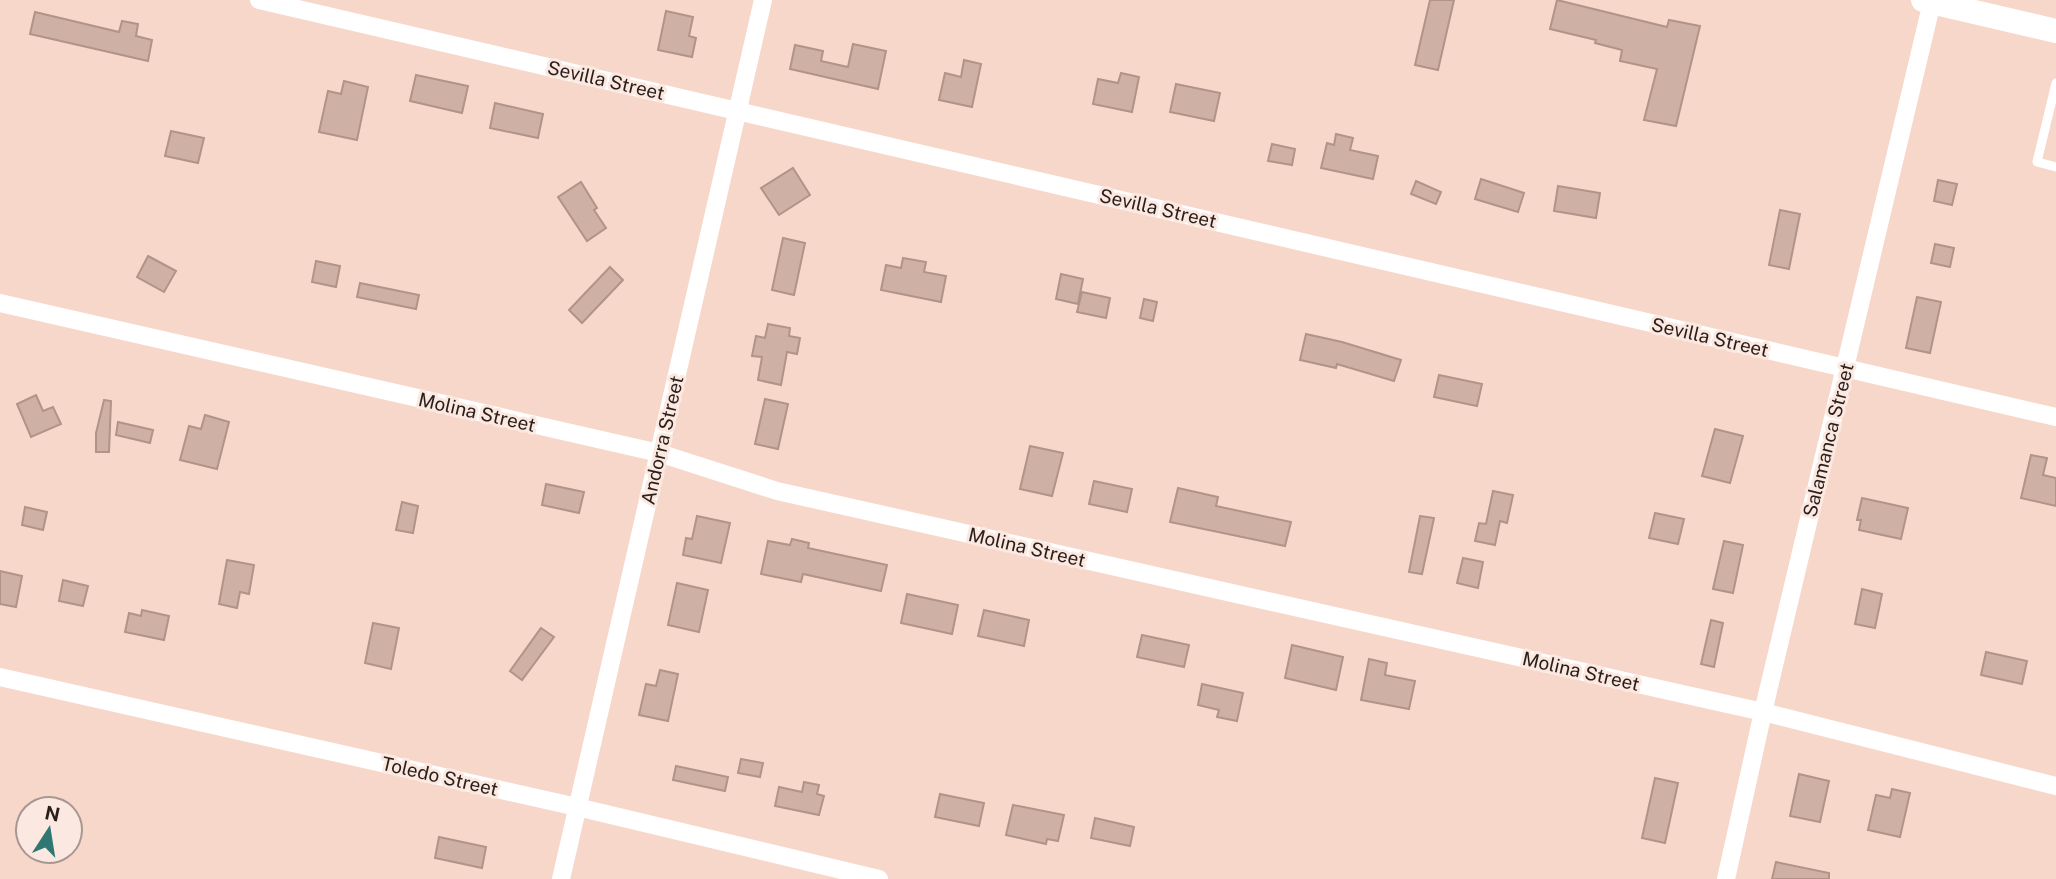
<svg xmlns="http://www.w3.org/2000/svg" width="2056" height="879" font-family="'Public Sans',sans-serif">
	<style>
		.building { fill: #cfb0a4; stroke: #b19388; stroke-width: 2 }
		.lines { fill: none; stroke-linecap: round; stroke-linejoin: round }
		.lane { stroke: #fff; stroke-width: 9 }
		.street { stroke: #fff; stroke-width: 18 }
		.secondary { stroke: #fff; stroke-width: 24 }
		.labels { text-anchor: middle; stroke-width: 6; stroke-linejoin: round; paint-order: stroke }
		.street-label { font-size: 19px; fill: #291e1a; stroke: #fbe8e0 }
	</style>
	<rect width="100%" height="100%" fill="#f8d7cb"/>
	<g class="building">
		<polygon points="1430,0 1454,0 1438,70 1415,65"/>
		<polygon points="1557,0 1667,27 1669,20 1700,26 1676,126 1644,120 1657,69 1620,61 1622,50 1595,43 1596,40 1550,29"/>
		<polygon points="666,11 693,17 689,36 696,38 692,57 658,50"/>
		<polygon points="35,12 119,32 122,21 138,24 136,36 152,40 148,61 30,34"/>
		<polygon points="853,44 886,51 878,89 790,69 795,45 823,51 821,61 848,67"/>
		<polygon points="964,60 981,64 972,107 939,100 945,73 961,77"/>
		<polygon points="1121,73 1139,77 1132,112 1093,104 1098,79 1118,83"/>
		<polygon points="416,75 468,86 462,113 410,101"/>
		<polygon points="344,81 368,87 357,140 319,132 328,91 341,94"/>
		<polygon points="1176,84 1220,93 1214,121 1170,112"/>
		<polygon points="495,103 543,114 538,138 490,128"/>
		<polygon points="171,131 204,138 198,163 165,156"/>
		<polygon points="1336,134 1353,138 1350,150 1378,156 1373,179 1321,168 1327,143 1334,145"/>
		<polygon points="1272,144 1295,149 1292,165 1268,161"/>
		<polygon points="793,168 810,195 779,215 761,188"/>
		<polygon points="1481,179 1524,193 1518,212 1475,199"/>
		<polygon points="1938,180 1957,184 1952,205 1934,201"/>
		<polygon points="1416,181 1441,192 1436,204 1411,194"/>
		<polygon points="581,182 597,208 594,210 606,228 587,241 558,197"/>
		<polygon points="1558,186 1600,193 1596,218 1554,211"/>
		<polygon points="1780,210 1800,214 1789,269 1769,265"/>
		<polygon points="783,238 805,243 794,295 772,290"/>
		<polygon points="1935,244 1954,248 1950,267 1931,263"/>
		<polygon points="148,256 176,271 164,292 137,277"/>
		<polygon points="903,258 926,262 924,272 946,276 941,302 881,290 886,265 901,268"/>
		<polygon points="316,261 340,266 336,287 312,282"/>
		<polygon points="610,267 623,280 582,323 569,310"/>
		<polygon points="1061,274 1083,279 1078,304 1056,299"/>
		<polygon points="360,283 419,295 416,309 357,297"/>
		<polygon points="1082,292 1110,298 1106,318 1077,312"/>
		<polygon points="1917,297 1941,302 1930,353 1906,348"/>
		<polygon points="1144,299 1157,302 1153,321 1140,318"/>
		<polygon points="768,324 790,328 789,336 800,338 797,354 787,352 781,385 758,380 762,357 752,356 756,336 765,338"/>
		<polygon points="1306,334 1342,342 1401,360 1394,381 1337,364 1336,368 1300,360"/>
		<polygon points="1439,375 1482,384 1477,406 1434,397"/>
		<polygon points="36,395 43,411 53,407 61,424 31,437 17,404"/>
		<polygon points="765,399 788,404 778,449 755,444"/>
		<polygon points="104,400 111,401 109,452 96,452 96,433"/>
		<polygon points="205,415 229,422 217,469 180,460 189,426 201,429"/>
		<polygon points="118,422 153,430 150,443 116,435"/>
		<polygon points="1715,429 1743,436 1730,483 1702,476"/>
		<polygon points="1030,446 1063,453 1052,496 1020,489"/>
		<polygon points="2031,455 2047,458 2043,475 2056,478 2056,506 2021,498"/>
		<polygon points="1094,481 1132,489 1127,512 1089,504"/>
		<polygon points="546,484 584,492 579,513 542,505"/>
		<polygon points="1178,488 1218,497 1216,506 1291,522 1285,546 1170,522"/>
		<polygon points="1493,491 1513,495 1507,523 1500,521 1495,545 1475,541 1479,523 1486,524"/>
		<polygon points="1862,498 1908,508 1901,539 1859,530 1861,520 1857,520"/>
		<polygon points="402,502 418,506 413,533 396,530"/>
		<polygon points="25,507 47,512 43,530 22,525"/>
		<polygon points="1655,513 1684,519 1678,544 1649,538"/>
		<polygon points="697,516 730,523 721,563 683,555 686,538 692,539"/>
		<polygon points="1420,516 1434,518 1422,574 1409,572"/>
		<polygon points="792,539 809,543 808,548 887,565 881,591 803,574 801,582 761,574 768,541 790,545"/>
		<polygon points="1724,541 1743,545 1733,593 1713,589"/>
		<polygon points="1463,558 1483,562 1478,588 1457,583"/>
		<polygon points="227,560 254,565 249,594 240,592 237,608 219,604"/>
		<polygon points="0,571 22,576 16,607 0,604"/>
		<polygon points="63,580 88,586 83,606 59,601"/>
		<polygon points="677,583 708,590 699,632 668,625"/>
		<polygon points="1862,589 1882,594 1875,628 1855,624"/>
		<polygon points="907,594 958,605 952,634 901,623"/>
		<polygon points="142,610 169,616 164,640 125,632 129,613 141,616"/>
		<polygon points="984,610 1029,620 1024,646 978,636"/>
		<polygon points="1711,620 1723,623 1714,667 1701,664"/>
		<polygon points="373,623 399,628 391,669 365,663"/>
		<polygon points="541,628 554,637 522,680 510,671"/>
		<polygon points="1142,635 1189,645 1184,667 1137,657"/>
		<polygon points="1292,645 1343,657 1336,690 1285,678"/>
		<polygon points="1986,652 2027,661 2022,684 1981,675"/>
		<polygon points="1369,659 1387,663 1385,675 1415,681 1409,709 1361,700"/>
		<polygon points="660,670 678,674 668,721 639,715 646,684 656,686"/>
		<polygon points="1202,684 1243,693 1237,721 1217,717 1219,710 1198,705"/>
		<polygon points="741,759 763,763 760,777 738,773"/>
		<polygon points="676,766 728,777 725,791 673,780"/>
		<polygon points="1799,774 1829,781 1820,822 1790,816"/>
		<polygon points="1655,778 1678,783 1665,843 1642,838"/>
		<polygon points="804,782 819,785 817,794 824,796 819,815 775,806 779,787 802,792"/>
		<polygon points="1892,789 1910,793 1900,837 1868,830 1876,795 1890,798"/>
		<polygon points="940,794 984,803 979,826 935,817"/>
		<polygon points="1013,805 1064,815 1058,841 1047,839 1046,844 1006,835"/>
		<polygon points="1095,818 1134,827 1130,846 1091,838"/>
		<polygon points="439,837 486,847 482,868 435,858"/>
		<polygon points="1776,862 1829,873 1829,879 1772,879"/>
	</g>
	<g class="lines">
		<polyline class="lane" points="2056,83 2037,162 2056,167"/>
		<g class="street">
			<polyline points="259,0 2056,417"/>
			<polyline points="0,303 659,453 777,491 1763,712 2056,786"/>
			<polyline points="0,677 577,807 879,879"/>
			<polyline points="561,879 763,0"/>
			<polyline points="1726,879 1763,712 1932,2"/>
		</g>
		<polyline class="secondary" points="1923,0 2056,31"/>
	</g>
	<g class="labels">
		<g class="street-label">
			<text transform="translate(606 80) rotate(13)" y="7">Sevilla Street</text>
			<text transform="translate(1158 208) rotate(13)" y="7">Sevilla Street</text>
			<text transform="translate(1710 337) rotate(13)" y="7">Sevilla Street</text>
			<text transform="translate(477 412) rotate(13)" y="7">Molina Street</text>
			<text transform="translate(662 440) rotate(-77)" y="7">Andorra Street</text>
			<text transform="translate(1828 440) rotate(-76)" y="7">Salamanca Street</text>
			<text transform="translate(1027 547) rotate(13)" y="7">Molina Street</text>
			<text transform="translate(1581 671) rotate(13)" y="7">Molina Street</text>
			<text transform="translate(440 776) rotate(13)" y="7">Toledo Street</text>
		</g>
	</g>
	<g transform="translate(49 830) rotate(12)"><circle r="33" fill="#fbe8e0" stroke="#a79791" stroke-width="2"/>
	<path d="M0-5L12 26L0 18L-12 26Z" fill="#2e7773"/>
	<text y="-10" font-size="19" font-weight="bold" text-anchor="middle" fill="#291e1a">N</text>
	</g>
</svg>
